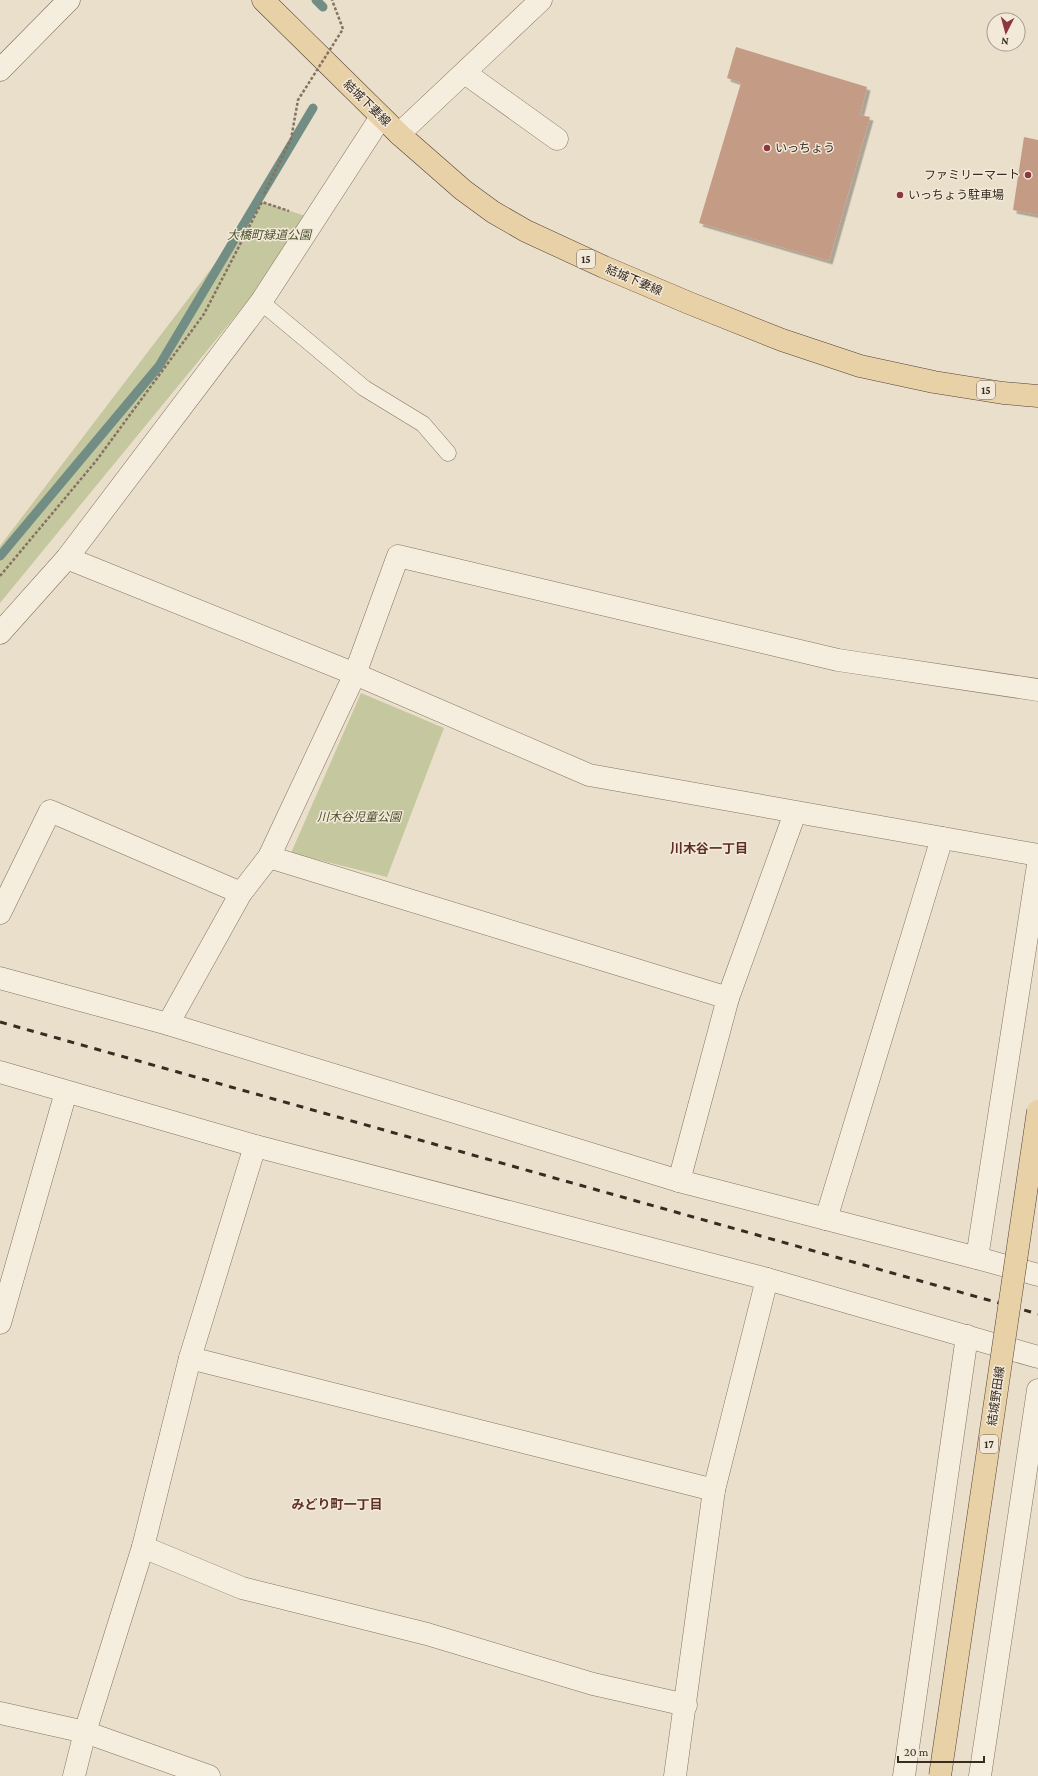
<svg xmlns="http://www.w3.org/2000/svg" width="1038" height="1776" font-family="'Crimson Pro','Noto Sans JP',serif">
	<style>
		.green { fill: #c5c79f }
		.lines { fill: none; stroke-linecap: round; stroke-linejoin: round }
		.stream { stroke: #718d84; stroke-width: 9 }
		.building { fill: #c49b85; filter: url(#shadow) }
		.lane-casing { stroke: #857260; stroke-width: 17 }
		.street-casing { stroke: #857260; stroke-width: 23 }
		.secondary-casing { stroke: #675343; stroke-width: 23 }
		.primary-casing { stroke: #534134; stroke-width: 23 }
		.path { stroke: #857260; stroke-width: 2.5; stroke-dasharray: 3 2; stroke-linecap: butt }
		.lane { stroke: #f5eddd; stroke-width: 16 }
		.street { stroke: #f5eddd; stroke-width: 22 }
		.secondary { stroke: #f5eddd; stroke-width: 22 }
		.primary { stroke: #e8d0a7; stroke-width: 22 }
		.rail { stroke: #372b22; stroke-width: 3; stroke-dasharray: 7 7; stroke-linecap: butt }
		.primary-bridge-casing { stroke: #534134; stroke-width: 23; stroke-linecap: butt }
		.path-bridge { stroke: #857260; stroke-width: 2.5; stroke-dasharray: 3 2; stroke-linecap: butt }
		.primary-bridge { stroke: #e8d0a7; stroke-width: 22 }
		.poi-dot { fill: #8d373d; stroke: #f2e9d9; stroke-width: 1.5 }
		.labels { text-anchor: middle; stroke-width: 3; stroke-linejoin: round; paint-order: stroke }
		.shield { fill: #f2e9d9; stroke: #6f6459; stroke-width: 1 }
		.shield-label { font-size: 11px; font-weight: bold; fill: #372b22 }
		.street-label { font-size: 12px; fill: #372b22; stroke: #f2e9d9 }
		.poi-label { font-size: 12px; fill: #372b22; stroke: #f2e9d9; text-anchor: start }
		.park-label { font-size: 12px; font-style: italic; fill: #4a512b; stroke: #f2e9d9 }
		.neighbourhood-label { font-size: 13px; font-weight: bold; fill: #5f2f26; stroke: #f2e9d9 }
	</style>
	<defs>
		<filter id="shadow"><feDropShadow dx="3.5" dy="3.5" stdDeviation="0" flood-color="#0004"/></filter>
	</defs>
	<rect width="100%" height="100%" fill="#eadfca"/>
	<g class="green">
		<polygon points="262,202 315,219 0,603 0,546"/>
		<polygon points="361,693 444,728 387,877 291,853"/>
	</g>
	<g class="lines">
		<g class="stream">
			<polyline points="316,0 323,7"/>
			<polyline points="0,556 159,366 313,108"/>
		</g>
	</g>
	<g class="building">
		<polygon points="736,47 867,87 860,115 870,117 829,261 699,223 741,83 727,78"/>
		<polygon points="1024,137 1038,140 1038,215 1013,210"/>
	</g>
	<g class="lines">
		<defs>
			<polyline id="lane" points="261,302 364,388 423,424 448,453"/>
			<g id="street">
				<polyline points="465,73 557,139"/>
				<polyline points="399,134 541,0"/>
				<polyline points="67,558 355,674 589,775 1038,855"/>
				<polyline points="0,633 67,558 261,302 381,117"/>
				<polyline points="269,857 728,998"/>
				<polyline points="0,913 50,811 241,893"/>
				<polyline points="0,978 168,1024 679,1181 977,1258 1038,1275"/>
				<polyline points="168,1024 241,893 269,857 355,674 398,556 838,660 1038,690"/>
				<polyline points="0,1072 255,1146 767,1279 1038,1357"/>
				<polyline points="679,1181 728,998 795,813"/>
				<polyline points="826,1219 942,838"/>
				<polyline points="977,1258 1038,865"/>
				<polyline points="0,1323 66,1092"/>
				<polyline points="190,1358 714,1490"/>
				<polyline points="143,1547 242,1588 427,1634 593,1684 686,1705"/>
				<polyline points="0,1713 85,1732 209,1776"/>
				<polyline points="74,1776 85,1732 143,1547 190,1358 255,1146"/>
				<polyline points="675,1776 714,1490 767,1279"/>
				<polyline points="904,1776 967,1336"/>
				<polyline points="980,1776 1038,1390"/>
			</g>
			<polyline id="secondary" points="0,70 69,0"/>
			<polyline id="primary" points="263,0 399,134 463,190 493,212 526,231 604,267 689,303 782,340 860,366 934,382 1003,393 1038,396"/>
		</defs>
		<use href="#lane" class="lane-casing"/>
		<use href="#street" class="street-casing"/>
		<use href="#secondary" class="secondary-casing"/>
		<use href="#primary" class="primary-casing"/>
		<polyline class="path" points="0,576 96,461 204,314 262,202 289,211"/>
		<use href="#lane" class="lane"/>
		<use href="#street" class="street"/>
		<use href="#secondary" class="secondary"/>
		<use href="#primary" class="primary"/>
		<polyline class="rail" points="0,1022 1038,1314"/>
		<defs>
			<polyline id="primary-bridge" points="940,1776 1038,1111"/>
		</defs>
		<use href="#primary-bridge" class="primary-bridge-casing"/>
		<polyline class="path-bridge" points="264,194 291,139 298,100 343,29 332,0"/>
		<use href="#primary-bridge" class="primary-bridge"/>
	</g>
	<g class="poi-dot">
		<circle cx="767" cy="148" r="4"/>
		<circle cx="1028" cy="175" r="4"/>
		<circle cx="900" cy="195" r="4"/>
	</g>
	<g class="labels">
		<g class="shield">
			<rect x="577" y="250" width="18" height="18" rx="3"/>
			<rect x="977" y="381" width="18" height="18" rx="3"/>
			<rect x="980" y="1435" width="18" height="18" rx="3"/>
		</g>
		<g class="shield-label">
			<text x="586" y="263">15</text>
			<text x="986" y="394">15</text>
			<text x="989" y="1448">17</text>
		</g>
		<g class="street-label">
			<text transform="translate(367 103) rotate(44)" y="4">結城下妻線</text>
			<text transform="translate(634 280) rotate(23)" y="4">結城下妻線</text>
			<text transform="translate(996 1396) rotate(-82)" y="4">結城野田線</text>
		</g>
		<g class="poi-label">
			<text x="775" y="152">いっちょう</text>
			<text x="1020" y="179" text-anchor="end">ファミリーマート</text>
			<text x="908" y="199">いっちょう駐車場</text>
		</g>
		<g class="park-label">
			<text x="269" y="239">大橋町緑道公園</text>
			<text x="359" y="821">川木谷児童公園</text>
		</g>
		<g class="neighbourhood-label">
			<text x="709" y="853">川木谷一丁目</text>
			<text x="337" y="1509">みどり町一丁目</text>
		</g>
	</g>
	<g transform="translate(1006 32) rotate(186)"><circle r="19" fill="#f2e9d9" stroke="#a79d90"/>
	<path d="M0-3L7 15L0 10L-7 15Z" fill="#8d373d"/>
	<text y="-6" font-size="11" font-weight="bold" text-anchor="middle" fill="#372b22">N</text>
	</g>
	<path d="M898 1756v6h86v-6" fill="none" stroke="#372b22" stroke-width="2"/>
	<text x="904" y="1756" font-size="12" fill="#372b22" stroke="#f2e9d9" stroke-width="3" paint-order="stroke">20 m</text>
</svg>
